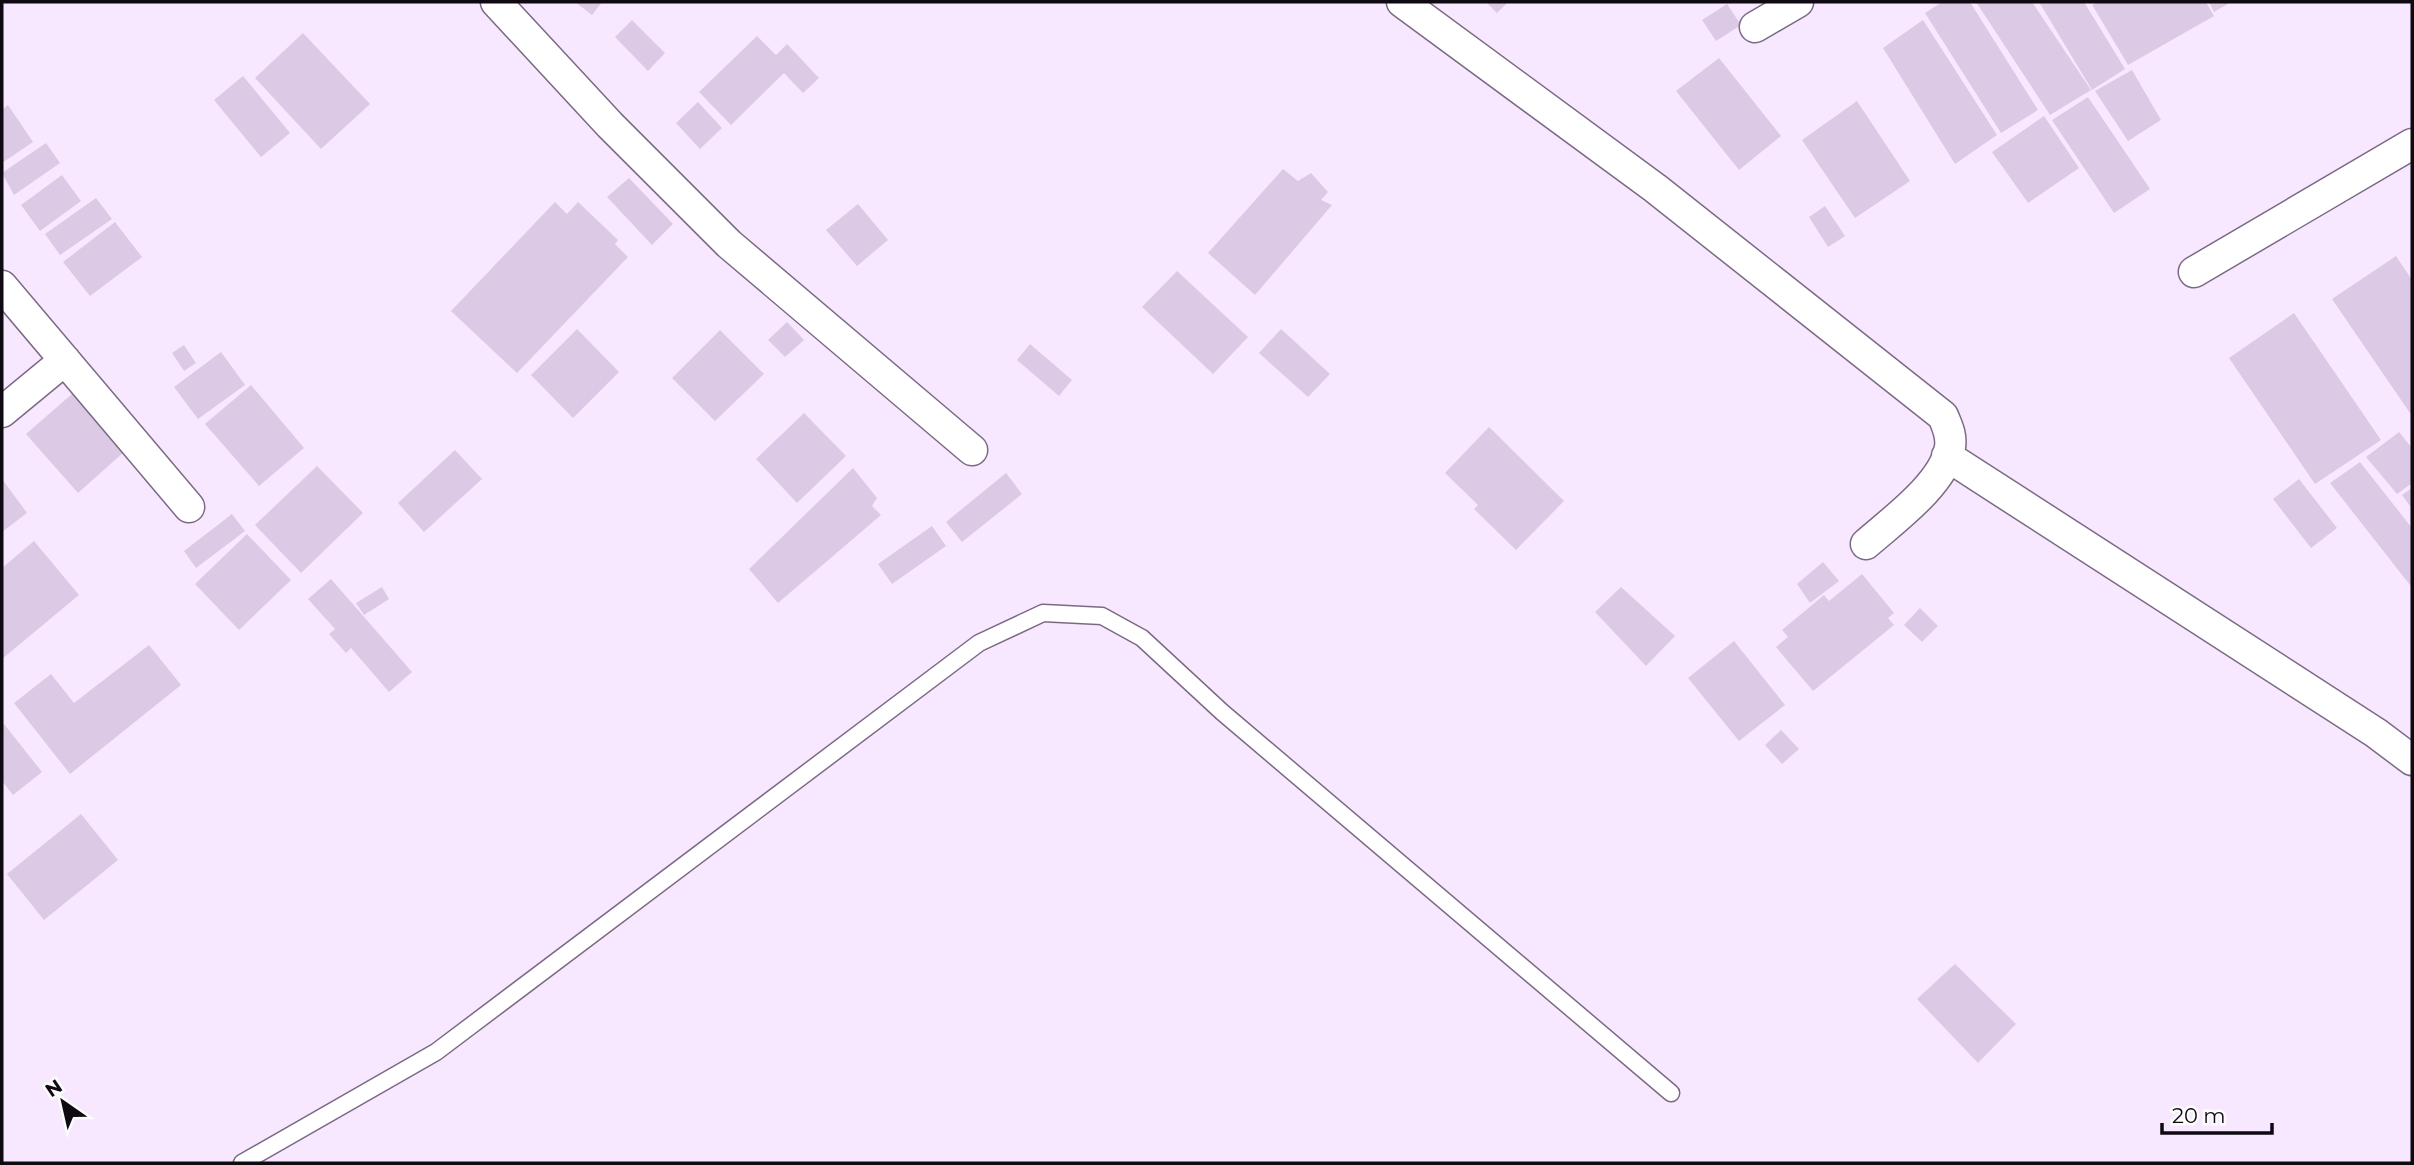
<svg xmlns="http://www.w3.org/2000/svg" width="2414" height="1165" viewBox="0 0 2414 1165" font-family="Montserrat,sans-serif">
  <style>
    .building { fill: #dcc9e5 }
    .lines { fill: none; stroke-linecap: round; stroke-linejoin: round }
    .lane-casing { stroke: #7b6a84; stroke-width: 19 }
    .street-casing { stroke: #7b6a84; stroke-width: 33 }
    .lane { stroke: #fff; stroke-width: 16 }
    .street { stroke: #fff; stroke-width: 30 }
  </style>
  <rect width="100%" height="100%" fill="#f7e8ff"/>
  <path class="building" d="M 575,2 L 602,2 L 592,15 Z
    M 1486,2 L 1508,2 L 1497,13 Z
    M 1942,2 L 1970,2 L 2038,110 L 2001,133 L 1925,13 Z
    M 1976,2 L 2032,2 L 2091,90 L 2050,115 Z
    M 2039,2 L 2084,2 L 2125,69 L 2092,90 Z
    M 2098,2 L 2206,2 L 2214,16 L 2128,65 L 2094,8 L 2092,5 Z
    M 2209,2 L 2231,2 L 2214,12 Z
    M 1727,4 L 1741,25 L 1716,41 L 1702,20 Z
    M 632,20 L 665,53 L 648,71 L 615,37 Z
    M 1923,20 L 1997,135 L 1955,164 L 1883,48 Z
    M 303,33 L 370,104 L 321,149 L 255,78 Z
    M 757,36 L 776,55 L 787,44 L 819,78 L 803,93 L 784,73 L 731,125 L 699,92 Z
    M 1719,58 L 1781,136 L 1739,170 L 1676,91 Z
    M 2132,70 L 2161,120 L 2128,141 L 2095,91 Z
    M 243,76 L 290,133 L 261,157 L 214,100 Z
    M 2088,97 L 2150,189 L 2114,213 L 2052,120 Z
    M 1857,101 L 1910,181 L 1855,218 L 1802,140 Z
    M 698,102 L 722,128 L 700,149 L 676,123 Z
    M 8,105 L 33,142 L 2,163 L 2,110 Z
    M 2044,116 L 2079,168 L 2028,203 L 1992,152 Z
    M 46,143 L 60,163 L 14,195 L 2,173 Z
    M 1283,169 L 1298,181 L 1311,173 L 1328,192 L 1321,200 L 1332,205 L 1255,295 L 1208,253 Z
    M 62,175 L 81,201 L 40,231 L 21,205 Z
    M 629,178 L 673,224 L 652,245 L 607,197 Z
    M 96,198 L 112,219 L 60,255 L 45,234 Z
    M 555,202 L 567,214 L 578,202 L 618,240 L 615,244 L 628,257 L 517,373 L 451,311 Z
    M 858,204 L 888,240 L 857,266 L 826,230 Z
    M 1825,206 L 1845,236 L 1828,247 L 1809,217 Z
    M 115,222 L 142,257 L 90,296 L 63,262 Z
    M 2396,256 L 2412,280 L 2412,416 L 2332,299 Z
    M 1177,271 L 1248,337 L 1213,374 L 1142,307 Z
    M 2294,313 L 2381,440 L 2315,484 L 2229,358 Z
    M 787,322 L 804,340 L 785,357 L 768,340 Z
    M 577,329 L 619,372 L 573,418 L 531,375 Z
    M 1281,329 L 1330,374 L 1308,397 L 1259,353 Z
    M 720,330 L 764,374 L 715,421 L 672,378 Z
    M 1030,344 L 1072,380 L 1059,396 L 1017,360 Z
    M 184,345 L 196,363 L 184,371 L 172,353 Z
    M 221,352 L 245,385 L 198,419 L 174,387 Z
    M 251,385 L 304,448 L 259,486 L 205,424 Z
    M 72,394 L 124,452 L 78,493 L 26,434 Z
    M 804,413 L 846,456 L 797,503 L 756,459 Z
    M 1489,427 L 1564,501 L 1516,550 L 1474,509 L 1478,505 L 1445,473 Z
    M 2399,432 L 2412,448 L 2412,483 L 2397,494 L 2366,457 Z
    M 455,450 L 482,479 L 424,532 L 398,503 Z
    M 2360,462 L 2412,528 L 2412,584 L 2410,585 L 2330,483 Z
    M 317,466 L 363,513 L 301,573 L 255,525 Z
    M 853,468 L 877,498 L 872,506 L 881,515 L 778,603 L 749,569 Z
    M 1006,473 L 1022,494 L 962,542 L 946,522 Z
    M 2,479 L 27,513 L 2,532 Z
    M 2299,479 L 2337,528 L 2311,548 L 2273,499 Z
    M 2412,488 L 2412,509 L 2402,495 Z
    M 232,514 L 245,531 L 196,568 L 184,551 Z
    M 932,526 L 946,546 L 892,584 L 878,564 Z
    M 247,534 L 291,580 L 239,630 L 195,584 Z
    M 34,541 L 79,595 L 2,659 L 2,568 Z
    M 1823,562 L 1839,581 L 1810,603 L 1797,584 Z
    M 1862,574 L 1894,613 L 1888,618 L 1894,625 L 1813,691 L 1776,647 L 1788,637 L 1782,630 L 1824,595 L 1829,601 Z
    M 331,579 L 412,672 L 389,692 L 351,648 L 346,653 L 329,634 L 335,629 L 308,599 Z
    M 382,587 L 389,599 L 364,615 L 356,603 Z
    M 1621,587 L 1675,636 L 1646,666 L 1595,612 Z
    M 1920,608 L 1938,626 L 1922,642 L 1904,625 Z
    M 1734,641 L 1785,705 L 1739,741 L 1688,678 Z
    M 149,645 L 181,685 L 70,774 L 14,703 L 51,674 L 74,703 Z
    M 4,724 L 42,772 L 13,795 L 2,781 L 2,727 Z
    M 1781,730 L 1799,749 L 1782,764 L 1765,745 Z
    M 81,814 L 118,860 L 44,920 L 7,874 Z
    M 1955,964 L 2016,1024 L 1978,1063 L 1917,999 Z"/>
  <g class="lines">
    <g class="lane-casing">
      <path id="lane" d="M 242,1163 L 436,1052 L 979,643 L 1043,613 L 1102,616 L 1142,638 L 1222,712 L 1671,1093"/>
    </g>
    <g class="street-casing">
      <path id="street" d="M 496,2 L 610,125 L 729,244 L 972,450
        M 1402,2 L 1655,188 L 1943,416 C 1947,426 1952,435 1950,447 C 1945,483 1892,521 1866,544
        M 1755,27 L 1798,2
        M 2194,272 L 2412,144
        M 2,286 L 189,507
        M 2,412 L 65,360
        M 1947,456 L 2376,733 L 2412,760"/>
    </g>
    <use href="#lane" class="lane"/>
    <use href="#street" class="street"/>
  </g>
  <rect width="2414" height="1165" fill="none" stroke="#0f0912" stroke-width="7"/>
  <g transform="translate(63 1102) rotate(326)" stroke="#fbfcfb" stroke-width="5" paint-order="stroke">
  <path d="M0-5L12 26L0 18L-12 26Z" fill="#0f0912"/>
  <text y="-10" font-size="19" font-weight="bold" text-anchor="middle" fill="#0f0912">N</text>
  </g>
  <path d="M2162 1123v10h110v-10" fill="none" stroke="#0f0912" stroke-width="3.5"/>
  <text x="2172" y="1123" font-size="21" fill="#0f0912" stroke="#fbfcfb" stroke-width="5" paint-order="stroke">20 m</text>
</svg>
